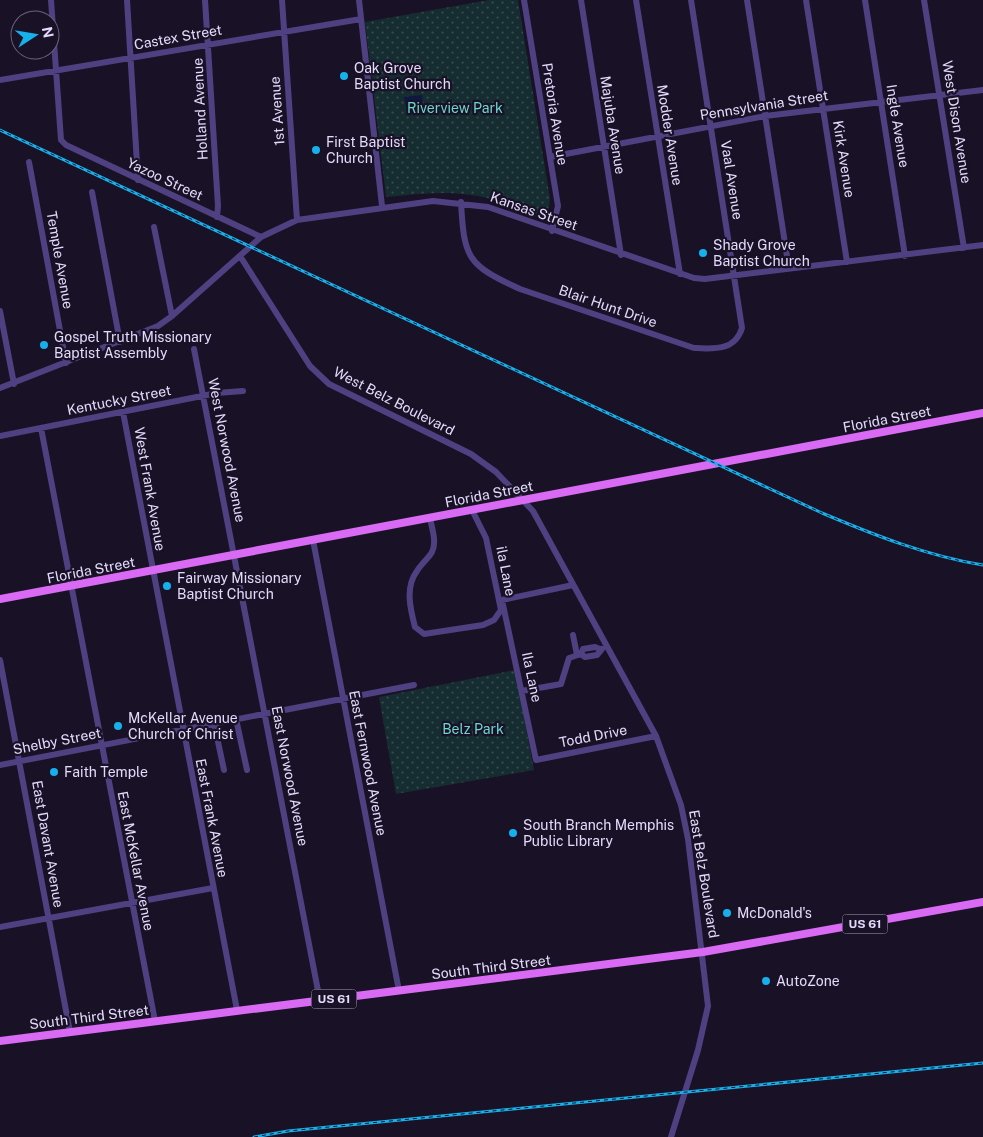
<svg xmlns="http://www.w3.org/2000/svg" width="983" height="1137" viewBox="0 0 983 1137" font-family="'Public Sans',sans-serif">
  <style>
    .park { fill: url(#park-dots) }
    .water { fill: #0f1842 }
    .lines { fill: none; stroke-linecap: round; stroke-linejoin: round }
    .minor { stroke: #4f4181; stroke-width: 6 }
    .major { stroke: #d86af3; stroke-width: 8 }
    .rail-casing { stroke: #16b1ec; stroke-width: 3 }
    .rail { stroke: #191226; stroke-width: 1; stroke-dasharray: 4; stroke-linecap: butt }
    .poi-dot { fill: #16b1ec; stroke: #191226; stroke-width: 2 }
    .labels { text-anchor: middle; stroke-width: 4.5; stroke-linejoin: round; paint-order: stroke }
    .shield { fill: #191226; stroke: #a79ebc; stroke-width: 1 }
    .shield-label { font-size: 12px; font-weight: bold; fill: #e4dafc }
    .street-label { font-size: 14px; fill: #e4dafc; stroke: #191226 }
    .poi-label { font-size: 14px; fill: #e4dafc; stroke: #191226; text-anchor: start }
    .park-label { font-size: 14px; fill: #6bd7cf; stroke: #191226 }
  </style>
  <defs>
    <pattern id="park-dots" width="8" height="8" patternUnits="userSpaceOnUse" patternTransform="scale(1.25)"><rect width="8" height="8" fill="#152c30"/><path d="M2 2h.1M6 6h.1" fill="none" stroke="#374a4f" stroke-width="1.8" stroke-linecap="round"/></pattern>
  </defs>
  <rect width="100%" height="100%" fill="#191226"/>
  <path class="park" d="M 489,0 L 518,0 L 550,199 L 547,219 C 528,218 500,199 478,196 C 447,190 416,194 386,197 L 365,22 Z
    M 515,670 L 534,770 L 396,794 L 379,697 Z"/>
  <path class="water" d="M 422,95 L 424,113 L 417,114 L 416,106 L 406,107 L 404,97 Z"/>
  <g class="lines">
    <path class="minor" d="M 51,0 L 61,140 L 66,145 L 261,237
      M 127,0 L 138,180
      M 205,0 L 218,206 L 217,217
      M 282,0 L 297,220
      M 359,0 L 382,206
      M 524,0 L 558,206 L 552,231
      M 581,0 L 621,255
      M 636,0 L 680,274
      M 747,0 L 789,269
      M 806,0 L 847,262
      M 865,0 L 905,256
      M 924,0 L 964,248
      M 0,80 L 361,19
      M 550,157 L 765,116 L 983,90
      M 29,162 L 66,363
      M 92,192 L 120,342
      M 461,202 C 464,258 467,265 520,289 L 694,348 C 714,349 735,351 742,328 L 691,0
      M 154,227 L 172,316
      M 240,256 L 310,366 L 329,384 L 471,454 L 496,472 L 533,511 L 656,736 L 681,805 L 688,839 L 708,1006 L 698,1050 L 671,1137
      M 0,311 L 14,384
      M 194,349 L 320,1001
      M 0,388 L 158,326 L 172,316 L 261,237 L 297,220 L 433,201 L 488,207 L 694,278 L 705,279 L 983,245
      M 123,412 L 237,1010
      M 41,428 L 155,1021
      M 0,436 L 217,393 L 243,391
      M 430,518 C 432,529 437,542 432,552 C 428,559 421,564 417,571 C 405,587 410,608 415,627 L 424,634 L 483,625 L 494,620 L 501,610 L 486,538 L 472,510
      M 313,540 L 399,991
      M 573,585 L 502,600 L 536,760 L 656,736
      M 573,635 L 577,655
      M 581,654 L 585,657 L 597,655 L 602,649
      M 0,660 L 70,1032
      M 522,691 L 561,684 L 569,658 L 581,654 L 583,649 L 595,647 L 600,649
      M 236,719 L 247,770
      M 214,723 L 224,770
      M 0,765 L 414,685
      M 0,927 L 213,888"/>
    <path class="major" d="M 0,599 L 983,413
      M 0,1041 L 703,952 L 983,902"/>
    <g class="rail-casing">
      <path id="rail" d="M 0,130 L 822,513 C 874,535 927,556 983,565
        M 254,1137 L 288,1131 L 983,1063"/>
    </g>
    <use href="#rail" class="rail"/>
  </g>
  <g class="poi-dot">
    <circle cx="344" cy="76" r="5"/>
    <circle cx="316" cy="150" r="5"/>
    <circle cx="703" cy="253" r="5"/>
    <circle cx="44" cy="345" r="5"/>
    <circle cx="167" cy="586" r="5"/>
    <circle cx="118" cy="726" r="5"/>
    <circle cx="54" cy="772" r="5"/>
    <circle cx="513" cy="833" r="5"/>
    <circle cx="727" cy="913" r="5"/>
    <circle cx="766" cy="981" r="5"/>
  </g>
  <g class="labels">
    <g class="shield">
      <rect x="842.5" y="914.5" width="45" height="19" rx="4"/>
      <rect x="311.5" y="989.5" width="45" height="19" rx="4"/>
    </g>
    <g class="shield-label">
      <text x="865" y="928">US 61</text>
      <text x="334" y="1003">US 61</text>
    </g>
    <g class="street-label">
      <text transform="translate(178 37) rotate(-10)" y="5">Castex Street</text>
      <text transform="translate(764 105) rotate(-9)" y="5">Pennsylvania Street</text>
      <text transform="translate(200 109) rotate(-93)" y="5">Holland Avenue</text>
      <text transform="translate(277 111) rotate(-94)" y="5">1st Avenue</text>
      <text transform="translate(555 114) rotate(81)" y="5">Pretoria Avenue</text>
      <text transform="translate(957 122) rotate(81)" y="5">West Dison Avenue</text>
      <text transform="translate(613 125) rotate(81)" y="5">Majuba Avenue</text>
      <text transform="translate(898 126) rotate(81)" y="5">Ingle Avenue</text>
      <text transform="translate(670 135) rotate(81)" y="5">Modder Avenue</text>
      <text transform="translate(844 159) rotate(81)" y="5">Kirk Avenue</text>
      <text transform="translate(165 179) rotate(25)" y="5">Yazoo Street</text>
      <text transform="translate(732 180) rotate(81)" y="5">Vaal Avenue</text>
      <text transform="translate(534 211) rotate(19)" y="5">Kansas Street</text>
      <text transform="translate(60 260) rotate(80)" y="5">Temple Avenue</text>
      <text transform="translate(608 306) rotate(19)" y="5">Blair Hunt Drive</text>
      <text transform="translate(119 400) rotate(-11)" y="5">Kentucky Street</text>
      <text transform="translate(394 401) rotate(27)" y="5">West Belz Boulevard</text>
      <text transform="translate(887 419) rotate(-11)" y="5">Florida Street</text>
      <text transform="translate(227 450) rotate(79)" y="5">West Norwood Avenue</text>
      <text transform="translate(150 489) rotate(80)" y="5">West Frank Avenue</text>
      <text transform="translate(489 494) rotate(-11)" y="5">Florida Street</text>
      <text transform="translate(91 570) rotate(-11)" y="5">Florida Street</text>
      <text transform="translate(506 571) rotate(79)" y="5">ila Lane</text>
      <text transform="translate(532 677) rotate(78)" y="5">Ila Lane</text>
      <text transform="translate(593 736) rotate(-11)" y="5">Todd Drive</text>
      <text transform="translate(57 741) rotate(-11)" y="5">Shelby Street</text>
      <text transform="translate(368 763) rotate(79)" y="5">East Fernwood Avenue</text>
      <text transform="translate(290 776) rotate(79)" y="5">East Norwood Avenue</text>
      <text transform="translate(212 818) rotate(79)" y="5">East Frank Avenue</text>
      <text transform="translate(48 844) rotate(80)" y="5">East Davant Avenue</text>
      <text transform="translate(136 861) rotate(79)" y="5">East McKellar Avenue</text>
      <text transform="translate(704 874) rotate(81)" y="5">East Belz Boulevard</text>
      <text transform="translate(491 967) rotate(-7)" y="5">South Third Street</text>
      <text transform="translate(89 1017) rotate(-7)" y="5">South Third Street</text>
    </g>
    <g class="poi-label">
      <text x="354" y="73">Oak Grove<tspan x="354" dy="16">Baptist Church</tspan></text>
      <text x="326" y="147">First Baptist<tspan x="326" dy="16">Church</tspan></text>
      <text x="713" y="250">Shady Grove<tspan x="713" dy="16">Baptist Church</tspan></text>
      <text x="54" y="342">Gospel Truth Missionary<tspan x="54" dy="16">Baptist Assembly</tspan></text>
      <text x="177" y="583">Fairway Missionary<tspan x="177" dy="16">Baptist Church</tspan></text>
      <text x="128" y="723">McKellar Avenue<tspan x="128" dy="16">Church of Christ</tspan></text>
      <text x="64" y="777">Faith Temple</text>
      <text x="523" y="830">South Branch Memphis<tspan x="523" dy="16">Public Library</tspan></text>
      <text x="737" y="918">McDonald's</text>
      <text x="776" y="986">AutoZone</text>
    </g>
    <g class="park-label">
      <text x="455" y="113">Riverview Park</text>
      <text x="473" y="734">Belz Park</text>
    </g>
  </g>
  <g transform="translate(35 35) rotate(78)"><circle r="24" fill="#191226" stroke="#6a627c"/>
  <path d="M0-4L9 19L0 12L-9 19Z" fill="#16b1ec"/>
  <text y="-8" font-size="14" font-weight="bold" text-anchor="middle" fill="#e4dafc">N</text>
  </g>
</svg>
